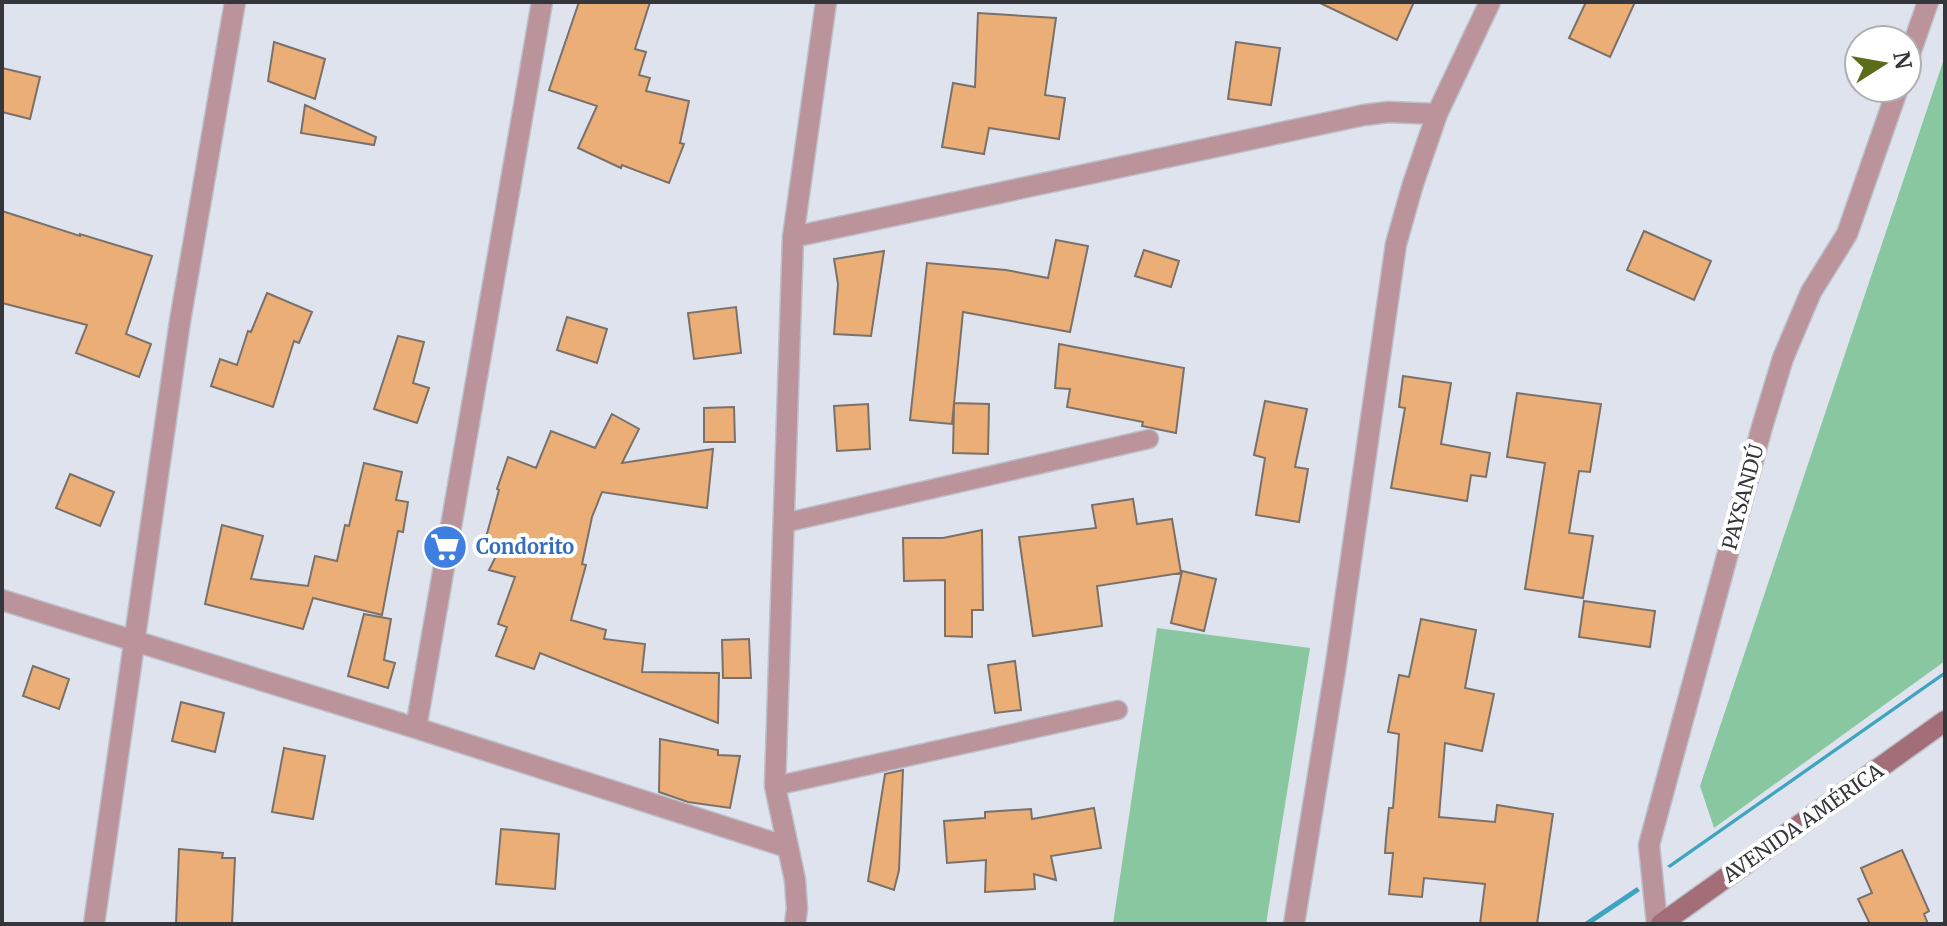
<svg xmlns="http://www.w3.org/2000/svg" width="1947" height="926" viewBox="0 0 1947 926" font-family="Merriweather,serif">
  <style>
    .green { fill: #88c7a0 }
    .water { fill: #3ea4c0 }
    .building { fill: #ebae77; stroke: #7a716a; stroke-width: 2 }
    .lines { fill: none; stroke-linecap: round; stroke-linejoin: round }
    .lane-casing { stroke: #bdc0ca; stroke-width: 21 }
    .street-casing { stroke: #bdc0ca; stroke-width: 23 }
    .secondary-casing { stroke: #bdc0ca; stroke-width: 23 }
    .lane { stroke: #ba949a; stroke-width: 18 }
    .street { stroke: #ba949a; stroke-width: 20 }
    .secondary { stroke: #a36e77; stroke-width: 20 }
    .labels { text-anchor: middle; stroke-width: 8; stroke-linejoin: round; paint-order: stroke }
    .street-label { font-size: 20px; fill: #35363b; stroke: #fff }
    .shop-label { font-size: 20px; font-weight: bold; fill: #366cbe; stroke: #fff; text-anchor: start }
  </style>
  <rect width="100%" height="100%" fill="#dfe3ee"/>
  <path class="green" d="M 1945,56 L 1945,661 L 1714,828 L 1700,786 Z
    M 1157,628 L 1310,648 L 1266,924 L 1113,924 Z"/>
  <path class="water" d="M 1945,671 L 1945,675 L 1670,868 L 1667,866 Z
    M 1637,887 L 1640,891 L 1591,924 L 1582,924 Z"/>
  <path class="building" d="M 579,2 L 650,2 L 635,49 L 646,52 L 639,75 L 650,78 L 646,91 L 689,101 L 680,143 L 684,144 L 669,183 L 622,165 L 621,168 L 578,148 L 597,106 L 549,90 Z
    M 1318,2 L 1414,2 L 1397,40 Z
    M 1586,2 L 1635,2 L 1610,57 L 1569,38 Z
    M 978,13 L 1056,18 L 1045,95 L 1065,98 L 1059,139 L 989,128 L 984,154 L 942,147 L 953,83 L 975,87 Z
    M 274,42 L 325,59 L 315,99 L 268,81 Z
    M 1236,42 L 1280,48 L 1271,105 L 1228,99 Z
    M 2,68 L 40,77 L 30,119 L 2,112 Z
    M 305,105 L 376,137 L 374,145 L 301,133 Z
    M 2,211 L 80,236 L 80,234 L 152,256 L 126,334 L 151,344 L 139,377 L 76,353 L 87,325 L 2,303 Z
    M 1644,231 L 1711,261 L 1694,300 L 1627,270 Z
    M 1056,240 L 1088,246 L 1070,332 L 963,312 L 952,424 L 910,420 L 927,263 L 1006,270 L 1048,278 Z
    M 1144,250 L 1179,261 L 1171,287 L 1135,276 Z
    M 884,251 L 871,336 L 834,334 L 838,284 L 834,259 Z
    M 267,293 L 312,312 L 299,343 L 294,341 L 273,407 L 211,386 L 220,359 L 237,365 L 248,331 L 251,332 Z
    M 736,307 L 741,353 L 694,359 L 688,313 Z
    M 567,317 L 607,329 L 597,363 L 557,350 Z
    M 398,336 L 424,342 L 413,383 L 429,388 L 417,423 L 374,409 Z
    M 1059,344 L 1184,368 L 1176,433 L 1142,426 L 1143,422 L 1067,407 L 1070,389 L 1055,388 Z
    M 1403,376 L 1451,383 L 1441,444 L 1490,453 L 1486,477 L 1471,475 L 1467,501 L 1391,488 L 1405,408 L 1399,407 Z
    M 1517,393 L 1601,404 L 1590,472 L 1579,471 L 1569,533 L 1593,536 L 1583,598 L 1525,589 L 1545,463 L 1507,457 Z
    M 1265,401 L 1307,409 L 1295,467 L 1308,469 L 1299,522 L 1256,515 L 1265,458 L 1254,455 Z
    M 954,403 L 989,404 L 988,454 L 953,453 Z
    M 868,404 L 870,449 L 837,451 L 834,406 Z
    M 734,407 L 735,442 L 704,442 L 704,408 Z
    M 612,414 L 639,429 L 622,463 L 713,449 L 707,508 L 602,492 L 592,517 L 582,564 L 586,565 L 571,620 L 606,630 L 604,639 L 645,644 L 642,672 L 719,673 L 718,723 L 540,653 L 534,669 L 496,656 L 507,627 L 498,624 L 515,577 L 489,570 L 498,552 L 485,541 L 499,490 L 497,489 L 508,457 L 536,468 L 551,431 L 595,448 Z
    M 364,463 L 402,472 L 396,500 L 408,502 L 403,532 L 398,531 L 382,615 L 313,598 L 303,629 L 205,604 L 222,525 L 263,536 L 251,579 L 308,586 L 315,556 L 337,561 L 345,525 L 349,526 Z
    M 70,474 L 114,492 L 100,526 L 56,508 Z
    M 1133,499 L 1137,524 L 1172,519 L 1181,573 L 1097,586 L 1102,626 L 1033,636 L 1019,537 L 1096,528 L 1092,505 Z
    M 982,530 L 983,610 L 972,610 L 972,637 L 945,636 L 945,580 L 904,581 L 903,538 L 943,538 Z
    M 1182,571 L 1216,579 L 1204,631 L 1171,623 Z
    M 1584,601 L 1655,611 L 1650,647 L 1579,637 Z
    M 364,614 L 391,619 L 384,660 L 395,663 L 388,688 L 348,676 Z
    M 1421,619 L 1476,630 L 1465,688 L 1494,694 L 1482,751 L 1445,743 L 1439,817 L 1495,822 L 1497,805 L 1553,814 L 1537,924 L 1480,924 L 1485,884 L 1424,878 L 1422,897 L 1389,894 L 1393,853 L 1385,853 L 1386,839 L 1389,808 L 1393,808 L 1399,734 L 1388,732 L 1399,675 L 1409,677 Z
    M 749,639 L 751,678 L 723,678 L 722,640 Z
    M 1015,661 L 1021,710 L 995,713 L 988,665 Z
    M 33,666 L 69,679 L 59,709 L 23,696 Z
    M 181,702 L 224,713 L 215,752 L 172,741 Z
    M 660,739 L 718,750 L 718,755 L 740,756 L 730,808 L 688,802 L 659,792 Z
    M 284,748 L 325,756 L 313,819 L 272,812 Z
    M 903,770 L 899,870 L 894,890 L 868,881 L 885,774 Z
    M 1094,808 L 1101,848 L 1051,856 L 1056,880 L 1034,874 L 1035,889 L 985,892 L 986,860 L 947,863 L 944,821 L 985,818 L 985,812 L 1031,809 L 1032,819 Z
    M 501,829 L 559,834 L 555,889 L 496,884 Z
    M 179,849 L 223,853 L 222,858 L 235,858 L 232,924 L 176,924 Z
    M 1902,850 L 1929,911 L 1924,914 L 1928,924 L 1870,924 L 1858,899 L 1872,893 L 1861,868 Z"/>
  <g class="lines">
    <g class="lane-casing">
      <path id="lane" d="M 784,523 L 1149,439
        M 775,786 L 1118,710"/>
    </g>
    <g class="street-casing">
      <path id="street" d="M 1907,62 L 1928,2
        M 793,237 L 1364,115 L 1389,112 L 1437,114
        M 2,600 L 416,728 L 787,847
        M 416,728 L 542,2
        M 94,924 L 180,321 L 235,2
        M 795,924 L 797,909 L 795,880 L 775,786 L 793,237 L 826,2
        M 1294,924 L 1336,664 L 1396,244 L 1413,184 L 1437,114 L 1490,2
        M 1657,924 L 1649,845 L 1762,427 L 1783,358 L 1811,292 L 1847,234 L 1898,88"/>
    </g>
    <g class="secondary-casing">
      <path id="secondary" d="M 1661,924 L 1945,721"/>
    </g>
    <use href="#lane" class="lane"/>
    <use href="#street" class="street"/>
    <use href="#secondary" class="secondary"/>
  </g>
  <defs>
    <g id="supermarket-disc" transform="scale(2.3)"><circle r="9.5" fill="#3f7fe0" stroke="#fff"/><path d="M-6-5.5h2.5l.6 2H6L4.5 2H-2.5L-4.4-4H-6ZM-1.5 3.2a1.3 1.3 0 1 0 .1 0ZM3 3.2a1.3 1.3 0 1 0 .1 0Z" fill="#fff"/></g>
  </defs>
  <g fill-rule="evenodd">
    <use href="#supermarket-disc" x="445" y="547"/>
  </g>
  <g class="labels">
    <g class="street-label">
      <text transform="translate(1743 497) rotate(-75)" y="7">PAYSANDÚ</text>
      <text transform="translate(1803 823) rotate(-35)" y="7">AVENIDA AMÉRICA</text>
    </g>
    <g class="shop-label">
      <text x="476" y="554">Condorito</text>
    </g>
  </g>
  <rect width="1947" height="926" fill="none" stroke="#35363b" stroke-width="8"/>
  <g transform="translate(1883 64) rotate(79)"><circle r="38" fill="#ffffff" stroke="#aeafb1" stroke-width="2"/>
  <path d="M0-6L14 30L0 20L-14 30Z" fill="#5b6d1a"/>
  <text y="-12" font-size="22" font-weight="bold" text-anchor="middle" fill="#35363b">N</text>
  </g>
</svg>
